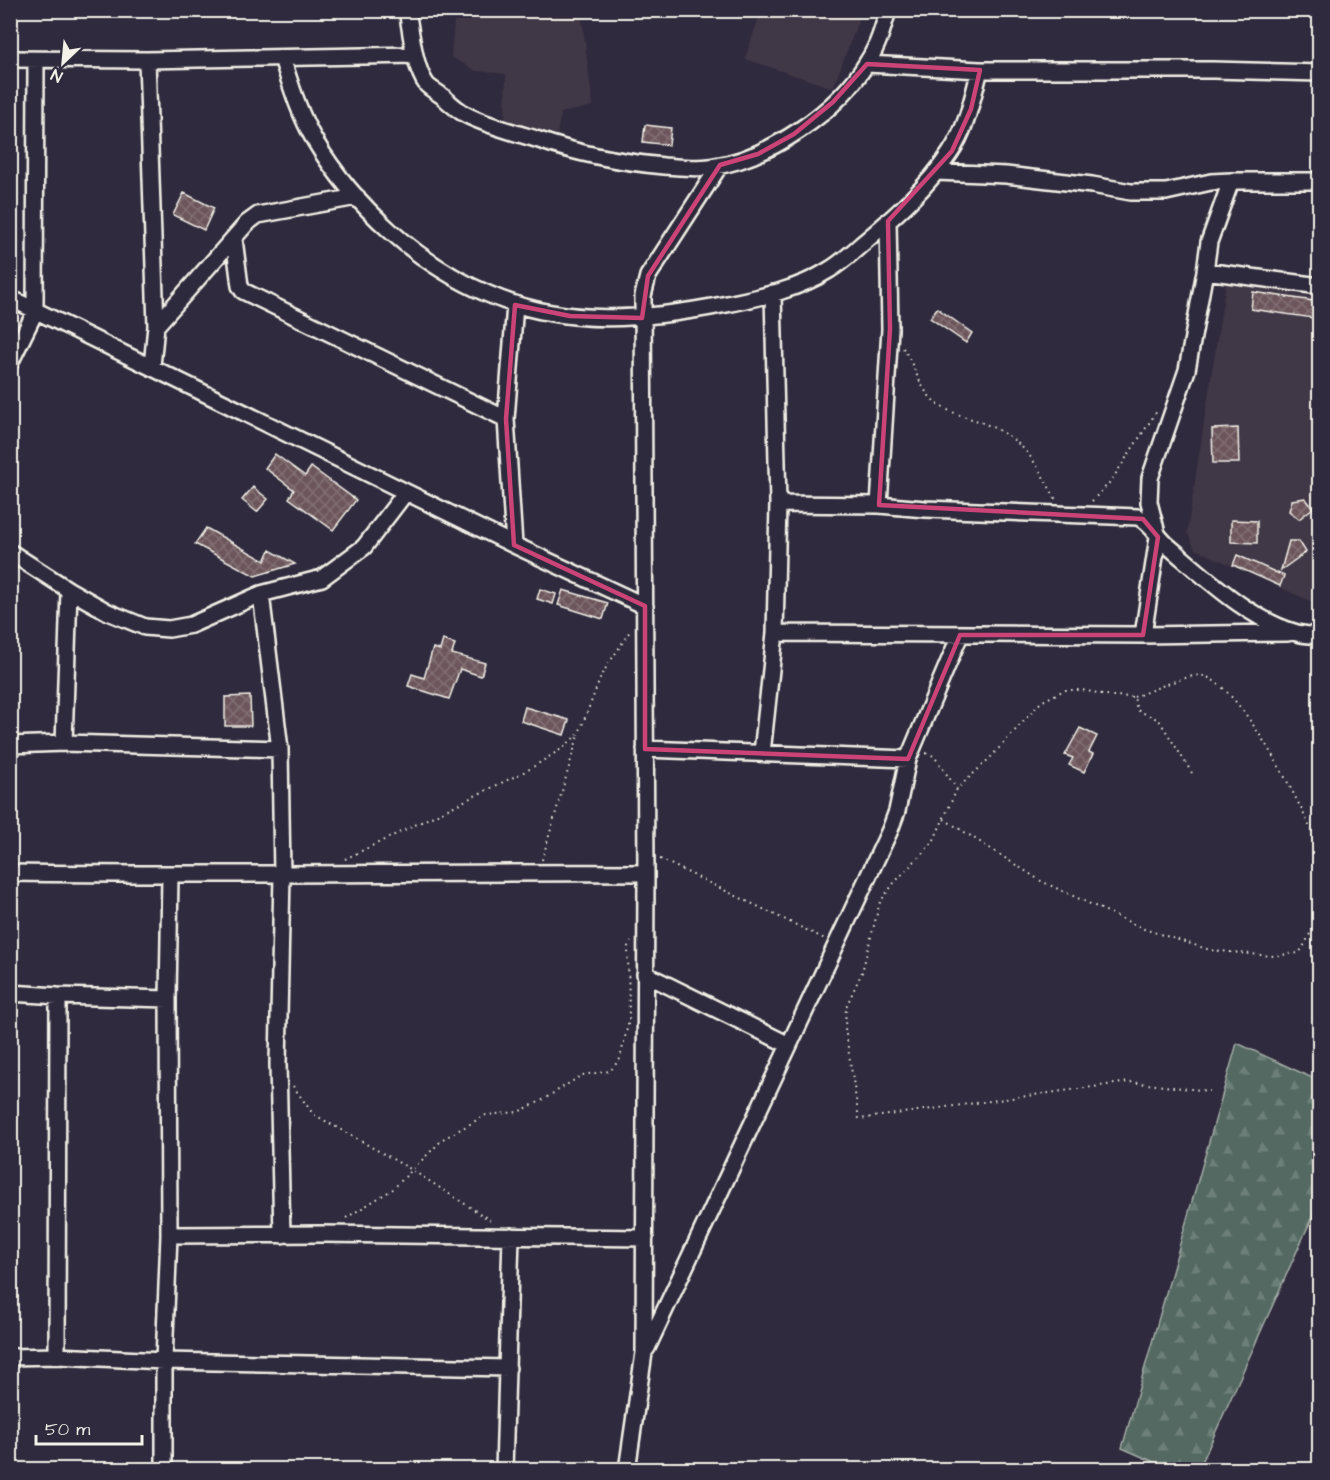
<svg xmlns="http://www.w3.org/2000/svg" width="1330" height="1480" viewBox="0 0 1330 1480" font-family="'Architects Daughter',sans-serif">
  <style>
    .built { fill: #413746 }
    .forest { fill: url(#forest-firs); stroke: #a4ada6; stroke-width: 1.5 }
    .building { fill: url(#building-cross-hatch); stroke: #f4f1e8; stroke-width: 1.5 }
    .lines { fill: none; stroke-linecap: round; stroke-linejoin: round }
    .street-casing { stroke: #f4f1e8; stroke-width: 20 }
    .path { stroke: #f4f1e8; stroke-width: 2; stroke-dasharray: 1.5 4.5; stroke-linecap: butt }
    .street { stroke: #2f2a3d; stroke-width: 15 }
    .marked { fill: none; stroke: #cc4377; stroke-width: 4.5; stroke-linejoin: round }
  </style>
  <defs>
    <pattern id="forest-firs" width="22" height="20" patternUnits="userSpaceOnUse" patternTransform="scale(1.5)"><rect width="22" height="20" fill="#546963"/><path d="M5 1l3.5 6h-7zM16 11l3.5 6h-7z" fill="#6d7f79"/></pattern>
    <pattern id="building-cross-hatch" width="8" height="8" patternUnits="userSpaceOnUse" patternTransform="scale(1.5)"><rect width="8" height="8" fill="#6c565c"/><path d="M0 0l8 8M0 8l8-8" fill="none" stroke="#826f73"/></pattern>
  </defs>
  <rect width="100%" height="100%" fill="#2f2a3d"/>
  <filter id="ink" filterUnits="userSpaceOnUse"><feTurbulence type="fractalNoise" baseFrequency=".0167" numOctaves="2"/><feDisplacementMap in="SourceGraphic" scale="12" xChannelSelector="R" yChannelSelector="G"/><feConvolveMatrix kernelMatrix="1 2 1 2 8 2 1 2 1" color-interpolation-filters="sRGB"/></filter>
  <g filter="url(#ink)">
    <path class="built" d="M 455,11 L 581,11 L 593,106 L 561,113 L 557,134 L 505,120 L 506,74 L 476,71 L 451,57 Z
      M 761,11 L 862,11 L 833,88 L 745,59 Z
      M 1226,282 L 1319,298 L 1319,605 L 1195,549 L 1187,532 Z"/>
    <path class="forest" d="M 1237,1043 L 1319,1081 L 1319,1202 L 1199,1469 L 1170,1469 L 1122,1448 Z"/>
    <path class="building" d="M 645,125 L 671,128 L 669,145 L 643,142 Z
      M 184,193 L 214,208 L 204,230 L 173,215 Z
      M 1253,292 L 1320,302 L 1320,319 L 1251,309 Z
      M 937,308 L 972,333 L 966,343 L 930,318 Z
      M 1238,428 L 1239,463 L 1213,463 L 1212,429 Z
      M 275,454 L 305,476 L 311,467 L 356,500 L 333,530 L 289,498 L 294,490 L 265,468 Z
      M 253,487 L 268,499 L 257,512 L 242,500 Z
      M 1305,498 L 1313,508 L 1299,519 L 1289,511 L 1292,500 Z
      M 1231,520 L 1257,521 L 1257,543 L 1231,542 Z
      M 206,528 L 265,561 L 270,550 L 295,564 L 255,576 L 195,544 Z
      M 1289,541 L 1299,541 L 1306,552 L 1281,570 Z
      M 1237,555 L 1284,576 L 1280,586 L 1233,565 Z
      M 540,589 L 556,594 L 553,604 L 537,599 Z
      M 563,590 L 608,603 L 603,619 L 558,605 Z
      M 443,640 L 455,644 L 452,654 L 485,663 L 481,676 L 460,669 L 449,699 L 408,686 L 412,674 L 424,678 L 433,648 L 440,650 Z
      M 250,696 L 251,726 L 225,726 L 225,697 Z
      M 525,707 L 569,720 L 564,735 L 521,721 Z
      M 1080,728 L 1097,736 L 1089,752 L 1093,754 L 1084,772 L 1069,765 L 1073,758 L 1065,755 Z"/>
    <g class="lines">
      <g class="street-casing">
        <path id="street" d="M 407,10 C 411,31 414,68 427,85 C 431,89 437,92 442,96 C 449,102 455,108 463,113 C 479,123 516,133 536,139 C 578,154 620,162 664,166 C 679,167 695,169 710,167 C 767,160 839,111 868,61 C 878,46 883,28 888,10
          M 282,58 C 291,86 300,116 315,141 C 354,206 418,264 488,294 C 565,328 647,320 727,304 C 762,297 799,289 829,270 C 841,263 852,253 862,244 C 894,217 927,188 950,153 C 967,128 972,99 980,70
          M 10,59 L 147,60 L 415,55
          M 147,60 L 156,326 L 152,366
          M 867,64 L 980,70 L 1213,70 L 1320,73
          M 936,172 L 1006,175 L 1092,185 L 1131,192 L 1166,192 L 1211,182 L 1231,181 L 1320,181
          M 234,239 L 240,286 L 243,291 L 506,419
          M 1205,271 L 1320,286
          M 10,298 L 514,545 L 645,606
          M 156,326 L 247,223 L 258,215 L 357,197
          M 10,363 L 35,312 L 36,60
          M 778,504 L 879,505 L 925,509 L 1138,517 C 1151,523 1157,536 1167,545 C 1204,576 1249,620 1297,633 C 1304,635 1312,635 1320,636
          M 879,505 L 890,329 L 888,221
          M 514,545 L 506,419 L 515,305
          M 10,552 L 69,590 L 108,612 L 145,627 L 169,629 L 191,625 L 261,594 L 322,578 L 364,547 L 406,492
          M 261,594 L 280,749 L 282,875 L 278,1064 L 282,1235
          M 775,633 L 1143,635 L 1288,633
          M 1143,635 L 1158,537 L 1149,502 L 1150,478 L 1187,370 L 1205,271 L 1209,242 L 1231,181
          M 64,743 L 69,590
          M 10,745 L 64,743 L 280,749
          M 645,749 L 908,759
          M 762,753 L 775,633 L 778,504 L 773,293
          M 10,873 C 222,876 434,872 646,873
          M 645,974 L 789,1045
          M 10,993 L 58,996 L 168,999
          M 169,1235 L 322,1234 L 645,1238
          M 647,1348 L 890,830 L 897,811 L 908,759 L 960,635
          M 57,1356 L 58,996
          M 10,1357 L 57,1356 L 164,1361 L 508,1368
          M 164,1470 L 164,1361 L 169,1235 L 168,999 L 170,875
          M 504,1470 L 511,1236
          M 627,1470 L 644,1353 L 646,873 L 643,296 L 648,276 L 720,165"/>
      </g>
      <path class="path" d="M 903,348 C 914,364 919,387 933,400 C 944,411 963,416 978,421 C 1025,439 1033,458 1056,500
        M 1092,501 L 1111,481 L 1157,411
        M 1134,697 C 1148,692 1191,672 1204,676 C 1241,687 1299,800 1314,837 C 1317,845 1318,855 1320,864
        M 926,753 L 934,756 L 957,789
        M 1192,773 L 1159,720 L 1137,710 L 1134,697 L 1112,696 L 1082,690 L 1064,690 L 1041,702 L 990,758 L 957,789 L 933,842 L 894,883 L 880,902 L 862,972 L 846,1007 L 845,1028 L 859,1119 L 1129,1082 L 1209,1091
        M 944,819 L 1041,881 L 1144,929 L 1210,950 L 1271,956 L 1299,953 C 1310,938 1317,918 1320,899
        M 345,859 L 528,770 L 563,748 L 579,733 L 602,674 L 630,631
        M 660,859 L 825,939
        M 542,860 L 578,736
        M 293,1086 L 313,1114 L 412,1170 L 490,1220
        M 346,1218 L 393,1189 L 443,1139 L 486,1115 L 518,1112 L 541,1101 L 582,1075 L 610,1071 L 620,1059 L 629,1020 L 628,945 L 631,942"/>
      <use href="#street" class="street"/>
    </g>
  </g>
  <path class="marked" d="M 867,64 L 980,70 L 971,109 L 952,151 L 888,221 L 890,329 L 879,505 L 1143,519 L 1158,537 L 1143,635 L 960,635 L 908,759 L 645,749 L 645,606 L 514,545 L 506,419 L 515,305 L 570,316 L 642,318 L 648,276 L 720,165 L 758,154 L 794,134 L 833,102 Z"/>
  <rect width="1330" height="1480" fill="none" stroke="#2f2a3d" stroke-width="36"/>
  <rect x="18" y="18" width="1294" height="1444" fill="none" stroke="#f4f1e8" stroke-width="2" filter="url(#ink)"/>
  <g transform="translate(63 63) rotate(206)" stroke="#2f2a3d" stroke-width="4.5" paint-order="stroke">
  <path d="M0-4.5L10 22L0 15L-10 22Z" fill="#f4f1e8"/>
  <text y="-9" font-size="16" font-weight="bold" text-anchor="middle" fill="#f4f1e8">N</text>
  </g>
  <path d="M36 1435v9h106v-9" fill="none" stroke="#f4f1e8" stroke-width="3"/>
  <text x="45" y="1435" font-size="18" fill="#f4f1e8" stroke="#2f2a3d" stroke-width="4.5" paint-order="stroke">50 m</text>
</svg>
